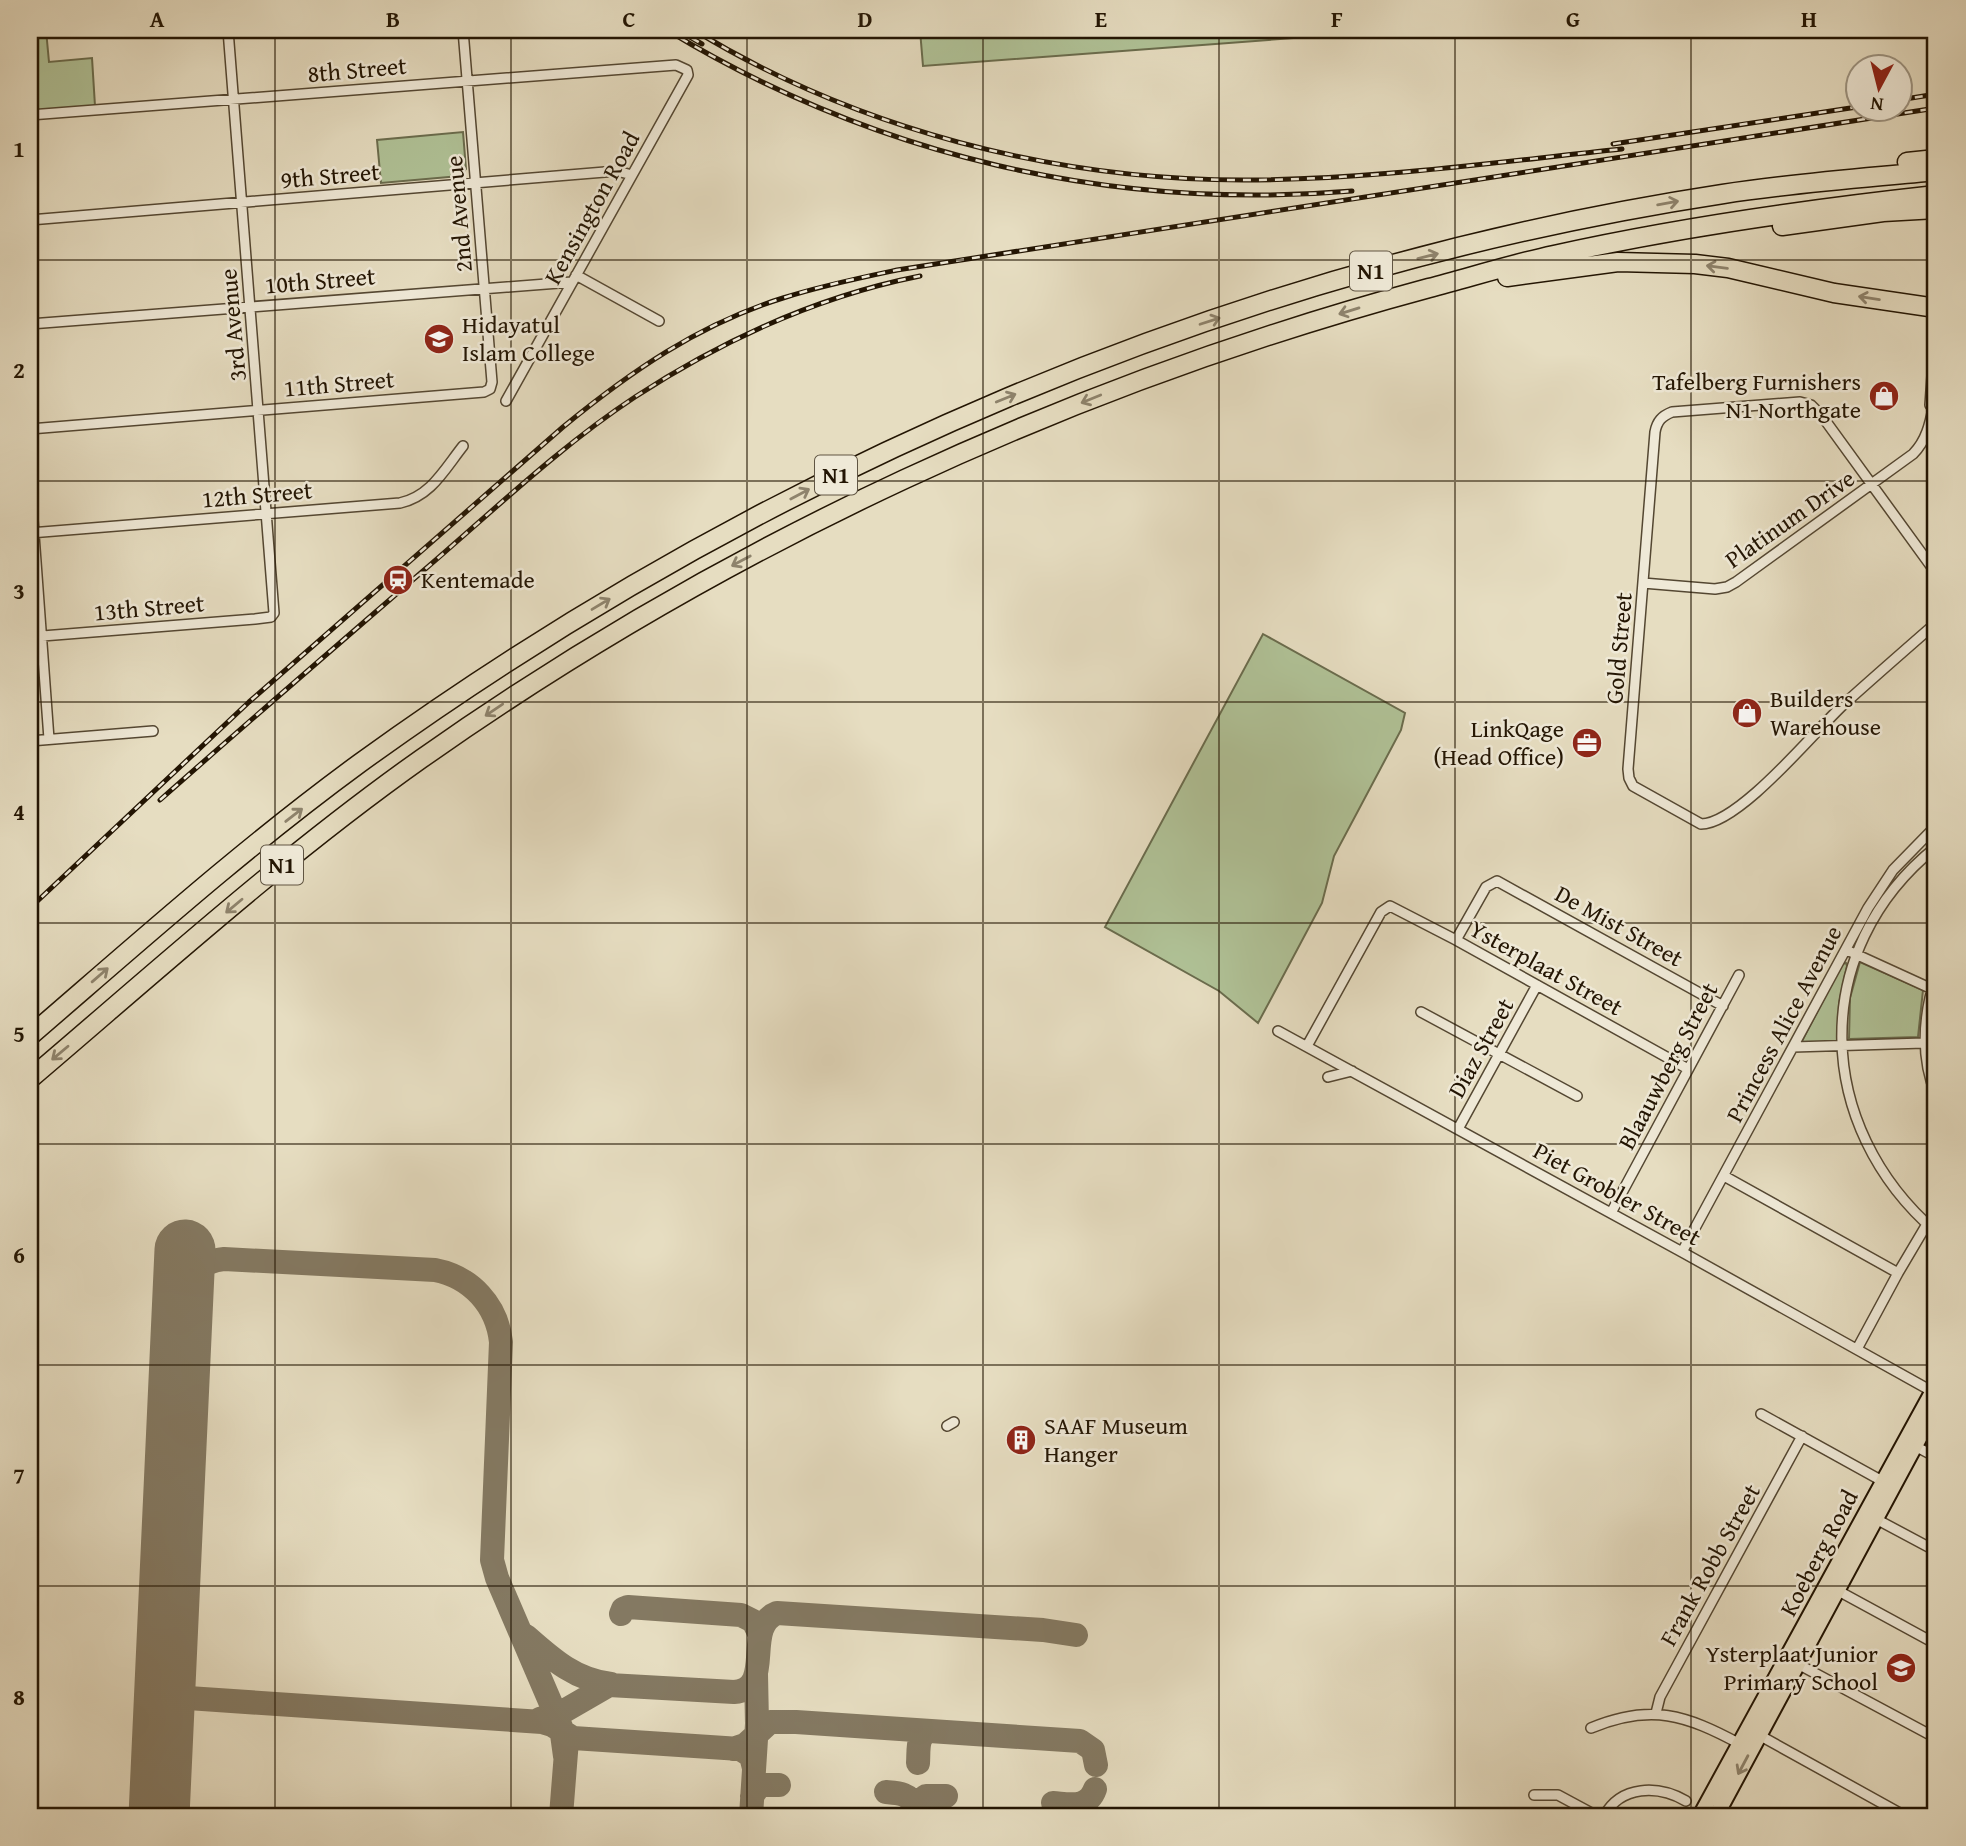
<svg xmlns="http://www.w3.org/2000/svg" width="1966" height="1846" viewBox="0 0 1966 1846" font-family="'Gentium Book Plus',serif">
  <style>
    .green { fill: #b0c297; stroke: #6a6c4d; stroke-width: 2 }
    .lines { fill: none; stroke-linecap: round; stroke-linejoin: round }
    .taxiway { stroke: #847962; stroke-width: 24 }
    .runway { stroke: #847962; stroke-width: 61 }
    .minor-casing { stroke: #544732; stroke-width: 12 }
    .primary-casing { stroke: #231503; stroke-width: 18 }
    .motorway-casing { stroke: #231503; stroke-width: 21 }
    .minor { stroke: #efe9d7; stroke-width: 9 }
    .primary { stroke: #e6ddc1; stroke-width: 14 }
    .motorway { stroke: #e6ddc1; stroke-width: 18 }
    .rail-casing { stroke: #231503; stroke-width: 5 }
    .rail { stroke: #efe9d7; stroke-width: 2.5; stroke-dasharray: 8; stroke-linecap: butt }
    .oneway { stroke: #8e836c }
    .grid { fill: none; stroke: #231503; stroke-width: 2; stroke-opacity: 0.55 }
    .labels { text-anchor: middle; stroke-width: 5; stroke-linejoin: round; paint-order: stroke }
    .shield { fill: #efe9d7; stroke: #605543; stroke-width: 2 }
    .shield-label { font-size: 23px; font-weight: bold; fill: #231503 }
    .street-label { font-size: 24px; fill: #231503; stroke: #efe9d7 }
    .poi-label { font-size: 24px; fill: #231503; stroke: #efe9d7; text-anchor: start }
    .neatline { fill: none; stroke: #231503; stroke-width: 2.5 }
    .grid-label { font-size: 23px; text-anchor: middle; font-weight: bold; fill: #231503 }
  </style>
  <rect width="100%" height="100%" fill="#e6ddc1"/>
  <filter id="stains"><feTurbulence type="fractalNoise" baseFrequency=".00286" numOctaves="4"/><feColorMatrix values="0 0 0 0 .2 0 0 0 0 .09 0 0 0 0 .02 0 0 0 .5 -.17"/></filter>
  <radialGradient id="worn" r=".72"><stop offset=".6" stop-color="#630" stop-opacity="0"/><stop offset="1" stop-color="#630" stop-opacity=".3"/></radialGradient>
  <path class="green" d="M 30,30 L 46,30 L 49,62 L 92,58 L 95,106 L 30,111 Z
    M 920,30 L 1401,30 L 923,66 Z
    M 463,132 L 466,169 L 460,176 L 381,183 L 377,140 Z
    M 1263,634 L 1405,713 L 1401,730 L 1334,856 L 1322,903 L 1258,1023 L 1219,991 L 1105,927 Z
    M 1860,962 L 1923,990 L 1918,1037 L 1849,1039 L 1850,998 Z
    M 1846,963 L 1847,966 L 1839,1003 L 1838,1042 L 1801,1043 L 1842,964 Z"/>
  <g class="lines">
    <path class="taxiway" d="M 183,1299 C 187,1277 200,1261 224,1259 L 435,1270 C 471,1277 497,1305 501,1342 L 492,1560 L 497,1578 L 561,1727 L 565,1756
      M 621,1614 L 623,1609 L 628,1607 L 741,1615 L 753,1621 L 760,1635
      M 526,1636 C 552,1659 575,1680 611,1684
      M 167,1658 C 167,1677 168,1691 188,1698 L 542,1722 L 552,1725 L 573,1738 L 740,1749 L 751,1756 L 754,1768
      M 540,1719 L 564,1711 L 609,1685 L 734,1692 C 776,1689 742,1627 777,1613 L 1043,1630 L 1076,1635
      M 163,1728 C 167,1710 174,1700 193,1698
      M 733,1749 L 745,1745 L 770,1722 L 796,1722 L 1080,1741 L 1093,1750 L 1096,1765
      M 918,1763 C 919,1750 916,1735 930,1731
      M 886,1792 C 898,1793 909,1793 915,1806 L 926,1796 L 946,1796
      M 752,1796 L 760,1785 L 779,1785
      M 1053,1803 C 1070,1804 1088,1809 1095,1789
      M 561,1816 L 567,1740
      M 751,1816 L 757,1724 L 756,1674"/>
    <path class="runway" d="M 159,1816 L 185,1250"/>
    <g class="minor-casing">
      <path id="minor" d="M 30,115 L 676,65 L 687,70 L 688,75 L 506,401
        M 30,220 L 617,171 L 632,175
        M 576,275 L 659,321
        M 30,324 L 572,282
        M 1930,405 L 1936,319
        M 30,429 L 484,392 L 490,389 L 492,382 L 463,30
        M 30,480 L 49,739
        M 30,533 L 400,503 C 431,496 444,470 463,446
        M 1936,573 L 1822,416 L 1811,405 L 1800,402 L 1672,412 C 1662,416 1657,421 1655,432 L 1628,769 L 1629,778 L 1633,786 L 1701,824 C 1739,824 1814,732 1843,705 C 1874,677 1905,650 1936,623
        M 1643,583 L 1715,589 L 1727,587 L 1736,582 L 1913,454 C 1929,438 1931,417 1936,395
        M 30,637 L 255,619 L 271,617 L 274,613 L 228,30
        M 30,741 L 153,731
        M 1936,847 C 1807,950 1814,1127 1936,1232
        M 1456,940 L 1486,887 L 1497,881 L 1723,1006
        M 1851,952 L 1932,989
        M 1936,976 C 1923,1016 1920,1056 1936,1095
        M 1421,1012 L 1577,1096
        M 1278,1031 L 1682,1252 L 1935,1393
        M 1307,1046 L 1381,912 L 1390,906 L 1456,940 L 1688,1069
        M 1793,1047 L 1924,1043
        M 1328,1077 L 1352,1071
        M 1458,1129 L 1537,985
        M 1724,1176 L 1898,1273
        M 1611,1213 L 1739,975
        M 1682,1252 L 1868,908 L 1893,870 L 1936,826
        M 1857,1349 L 1898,1273 L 1927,1224
        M 1761,1414 L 1884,1482
        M 947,1426 L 954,1422
        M 1913,1445 L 1936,1457
        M 1876,1519 L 1936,1551
        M 1833,1588 L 1936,1644
        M 1796,1663 L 1936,1738
        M 1656,1713 L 1660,1697 L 1802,1436
        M 1591,1728 C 1651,1703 1686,1715 1740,1744
        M 1759,1735 L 1905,1816
        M 1534,1795 L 1558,1795 L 1597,1816
        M 1604,1816 C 1621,1785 1658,1785 1686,1801"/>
    </g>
    <g class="primary-casing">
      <path id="primary" d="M 1700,1816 L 1936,1385
        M 1716,1816 L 1936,1407"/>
    </g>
    <g class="motorway-casing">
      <path id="motorway" d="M 1907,162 L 1936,159
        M 1782,226 L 1883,212 L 1936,209
        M 1507,277 L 1618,262 L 1695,264 L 1728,268 L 1834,293 L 1936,308
        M 30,1036 C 138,943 245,847 360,763 C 762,472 1231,269 1723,194 C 1793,183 1865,178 1936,171
        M 30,1079 C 158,970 284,856 421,759 C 726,544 1069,385 1429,288 C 1471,277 1512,264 1554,255 C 1680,227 1808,209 1936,195"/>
    </g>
    <use href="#minor" class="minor"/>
    <use href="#primary" class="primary"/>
    <use href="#motorway" class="motorway"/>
    <g class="rail-casing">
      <path id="rail" d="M 667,30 C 874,156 1111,211 1352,191
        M 678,30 L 702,44
        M 694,30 C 856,129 1054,180 1243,180 C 1370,180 1496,162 1622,149
        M 1899,100 L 1936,94
        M 1613,144 L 1857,107
        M 160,800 C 247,723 335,647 423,571 C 492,512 559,447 635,397 C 721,341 819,296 920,276
        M 30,908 L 249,702 L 563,427 C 630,372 699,324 783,298 C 820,286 859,278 897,270 L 1936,108"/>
    </g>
    <use href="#rail" class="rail"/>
  </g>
  <defs><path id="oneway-shaft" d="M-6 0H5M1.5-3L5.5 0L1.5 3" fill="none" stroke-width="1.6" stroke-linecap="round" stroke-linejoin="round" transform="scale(1.75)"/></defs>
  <g class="oneway">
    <use href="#oneway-shaft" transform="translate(1668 203) rotate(-10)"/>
    <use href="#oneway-shaft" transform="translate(1428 256) rotate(-14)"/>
    <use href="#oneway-shaft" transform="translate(1717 267) rotate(-173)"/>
    <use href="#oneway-shaft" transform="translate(1869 298) rotate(-171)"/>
    <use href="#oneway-shaft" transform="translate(1349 311) rotate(163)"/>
    <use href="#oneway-shaft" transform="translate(1210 321) rotate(-18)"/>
    <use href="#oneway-shaft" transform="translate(1006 398) rotate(-22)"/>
    <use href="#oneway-shaft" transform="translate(1091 399) rotate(158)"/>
    <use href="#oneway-shaft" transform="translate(800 494) rotate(-28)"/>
    <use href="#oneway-shaft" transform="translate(741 561) rotate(152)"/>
    <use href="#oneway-shaft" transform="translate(601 604) rotate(-31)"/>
    <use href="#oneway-shaft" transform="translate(494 710) rotate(146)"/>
    <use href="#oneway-shaft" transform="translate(294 815) rotate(-38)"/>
    <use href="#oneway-shaft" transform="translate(234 906) rotate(140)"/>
    <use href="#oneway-shaft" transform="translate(100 975) rotate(-41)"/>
    <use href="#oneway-shaft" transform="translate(60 1053) rotate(140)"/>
    <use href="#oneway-shaft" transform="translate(1743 1765) rotate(118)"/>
  </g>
  <path class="grid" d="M 275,30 L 275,1816M 511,30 L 511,1816M 747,30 L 747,1816M 983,30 L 983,1816M 1219,30 L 1219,1816M 1455,30 L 1455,1816M 1691,30 L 1691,1816M 30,260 L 1936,260M 30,481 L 1936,481M 30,702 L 1936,702M 30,923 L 1936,923M 30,1144 L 1936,1144M 30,1365 L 1936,1365M 30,1586 L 1936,1586"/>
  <defs>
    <g id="school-disc" transform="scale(1.575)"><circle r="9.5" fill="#8f2418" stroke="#efe9d7"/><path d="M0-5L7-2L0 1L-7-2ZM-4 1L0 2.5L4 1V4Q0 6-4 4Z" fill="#fff"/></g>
    <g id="shop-disc" transform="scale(1.575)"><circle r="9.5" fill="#8f2418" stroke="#efe9d7"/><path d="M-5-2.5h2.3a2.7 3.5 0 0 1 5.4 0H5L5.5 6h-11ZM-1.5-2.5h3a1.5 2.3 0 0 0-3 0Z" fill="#fff"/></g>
    <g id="station-disc" transform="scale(1.575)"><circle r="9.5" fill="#8f2418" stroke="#efe9d7"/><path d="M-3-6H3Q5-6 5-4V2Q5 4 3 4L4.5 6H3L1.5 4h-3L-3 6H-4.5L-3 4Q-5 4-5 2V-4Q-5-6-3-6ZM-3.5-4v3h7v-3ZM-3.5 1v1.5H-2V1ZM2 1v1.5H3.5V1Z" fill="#fff"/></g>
    <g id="office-disc" transform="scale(1.575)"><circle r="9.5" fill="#8f2418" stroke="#efe9d7"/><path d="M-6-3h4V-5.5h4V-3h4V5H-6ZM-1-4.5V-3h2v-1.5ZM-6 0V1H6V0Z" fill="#fff"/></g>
    <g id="building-disc" transform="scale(1.575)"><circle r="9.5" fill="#8f2418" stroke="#efe9d7"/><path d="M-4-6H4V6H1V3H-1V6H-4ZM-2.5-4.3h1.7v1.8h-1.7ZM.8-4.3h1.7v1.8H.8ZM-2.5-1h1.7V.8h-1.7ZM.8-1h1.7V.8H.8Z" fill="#fff"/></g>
  </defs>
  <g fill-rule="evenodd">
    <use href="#school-disc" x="439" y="339"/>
    <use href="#shop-disc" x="1884" y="396"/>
    <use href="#station-disc" x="398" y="580"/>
    <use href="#shop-disc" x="1747" y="713"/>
    <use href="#office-disc" x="1587" y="743"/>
    <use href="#building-disc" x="1021" y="1440"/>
    <use href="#school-disc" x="1901" y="1668"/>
  </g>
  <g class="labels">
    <g class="shield">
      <rect x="1350" y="251.5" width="42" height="39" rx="5"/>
      <rect x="815" y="455.5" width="42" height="39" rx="5"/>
      <rect x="261" y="845.5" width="42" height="39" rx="5"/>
    </g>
    <g class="shield-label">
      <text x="1371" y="279">N1</text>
      <text x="836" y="483">N1</text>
      <text x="282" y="873">N1</text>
    </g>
    <g class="street-label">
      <text transform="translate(357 70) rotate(-5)" y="8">8th Street</text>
      <text transform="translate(330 176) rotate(-5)" y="8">9th Street</text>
      <text transform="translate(592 208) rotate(-61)" y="8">Kensington Road</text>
      <text transform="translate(459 214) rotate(-95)" y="8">2nd Avenue</text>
      <text transform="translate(320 281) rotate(-5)" y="8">10th Street</text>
      <text transform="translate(233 325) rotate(-95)" y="8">3rd Avenue</text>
      <text transform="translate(339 384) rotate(-5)" y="8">11th Street</text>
      <text transform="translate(257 495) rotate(-5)" y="8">12th Street</text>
      <text transform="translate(1790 519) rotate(-35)" y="8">Platinum Drive</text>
      <text transform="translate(149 608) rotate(-5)" y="8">13th Street</text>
      <text transform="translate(1619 648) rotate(-85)" y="8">Gold Street</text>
      <text transform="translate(1619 926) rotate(29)" y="8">De Mist Street</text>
      <text transform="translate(1546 968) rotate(29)" y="8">Ysterplaat Street</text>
      <text transform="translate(1784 1024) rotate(-62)" y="8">Princess Alice Avenue</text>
      <text transform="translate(1481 1048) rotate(-61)" y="8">Diaz Street</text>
      <text transform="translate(1668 1066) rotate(-62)" y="8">Blaauwberg Street</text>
      <text transform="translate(1617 1194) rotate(29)" y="8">Piet Grobler Street</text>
      <text transform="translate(1819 1553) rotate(-62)" y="8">Koeberg Road</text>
      <text transform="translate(1710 1565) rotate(-61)" y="8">Frank Robb Street</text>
    </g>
    <g class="poi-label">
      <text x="462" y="333">Hidayatul<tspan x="462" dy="28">Islam College</tspan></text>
      <text x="1861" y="390" text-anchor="end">Tafelberg Furnishers<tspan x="1861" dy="28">N1 Northgate</tspan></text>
      <text x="421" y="588">Kentemade</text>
      <text x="1770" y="707">Builders<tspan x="1770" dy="28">Warehouse</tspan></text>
      <text x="1564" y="737" text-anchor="end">LinkQage<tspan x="1564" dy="28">(Head Office)</tspan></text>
      <text x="1044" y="1434">SAAF Museum<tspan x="1044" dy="28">Hanger</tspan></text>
      <text x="1878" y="1662" text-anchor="end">Ysterplaat Junior<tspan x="1878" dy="28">Primary School</tspan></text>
    </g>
  </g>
  <rect width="1966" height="1846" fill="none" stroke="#e6ddc1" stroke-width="77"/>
  <g transform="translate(1879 88) rotate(187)"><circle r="33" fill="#efe9d7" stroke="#9d9482" stroke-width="2"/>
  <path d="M0-5L12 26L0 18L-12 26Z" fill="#8f2418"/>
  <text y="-10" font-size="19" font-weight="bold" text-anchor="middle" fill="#231503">N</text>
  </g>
  <rect x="38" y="38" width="1889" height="1770" class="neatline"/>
  <g class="grid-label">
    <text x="157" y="27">A</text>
    <text x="393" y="27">B</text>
    <text x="629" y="27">C</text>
    <text x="865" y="27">D</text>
    <text x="1101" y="27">E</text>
    <text x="1337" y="27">F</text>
    <text x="1573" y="27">G</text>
    <text x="1809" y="27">H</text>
    <text x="19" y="157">1</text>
    <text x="19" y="378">2</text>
    <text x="19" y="599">3</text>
    <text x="19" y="820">4</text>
    <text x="19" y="1042">5</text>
    <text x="19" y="1263">6</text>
    <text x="19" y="1484">7</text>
    <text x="19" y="1705">8</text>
  </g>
  <rect width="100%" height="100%" filter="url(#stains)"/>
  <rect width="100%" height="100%" fill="url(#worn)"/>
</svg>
